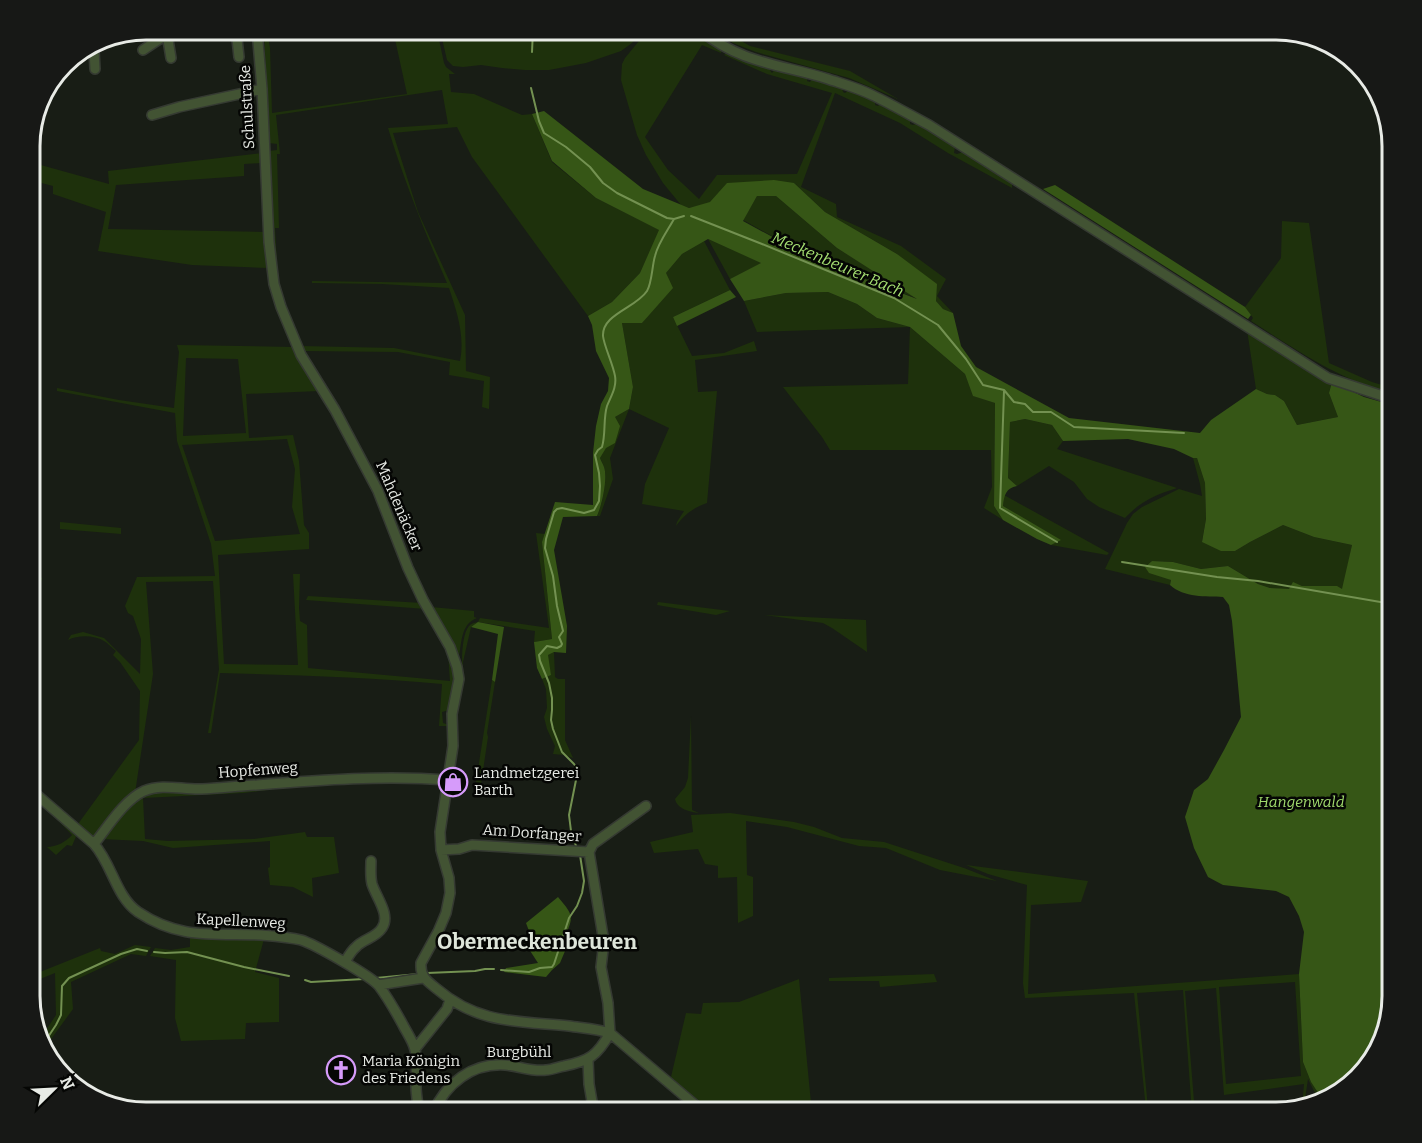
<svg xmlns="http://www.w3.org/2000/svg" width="1422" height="1143" viewBox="0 0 1422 1143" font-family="Bitter,serif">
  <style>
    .green { fill: #1e310c; fill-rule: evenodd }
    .forest { fill: #365616; fill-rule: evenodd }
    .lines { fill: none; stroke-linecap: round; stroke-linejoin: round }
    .stream { stroke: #739151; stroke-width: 2 }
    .minor-casing { stroke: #353a32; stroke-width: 12 }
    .minor { stroke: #425333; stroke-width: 9 }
    .labels { text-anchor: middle; stroke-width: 5; stroke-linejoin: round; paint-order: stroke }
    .street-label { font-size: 15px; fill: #e8ebe6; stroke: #050604 }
    .poi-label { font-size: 15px; fill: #e8ebe6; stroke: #050604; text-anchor: start }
    .park-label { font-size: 15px; font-style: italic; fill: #a0da6d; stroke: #050604 }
    .water-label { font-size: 16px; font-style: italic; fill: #a5df72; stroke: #050604 }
    .district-label { font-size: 21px; font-weight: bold; fill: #dee5da; stroke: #050604 }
    .rim { fill: none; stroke: #e8ebe6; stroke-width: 3 }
  </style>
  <rect width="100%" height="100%" fill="#181d15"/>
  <path class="green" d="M 267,30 L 270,48 L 272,113 L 407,94 L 393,30 L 437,30 L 444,63 L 446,67 L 455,74 L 449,74 L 451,92 L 474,94 L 522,115 L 532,114 L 552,162 L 596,198 L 660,230 L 640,273 L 612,302 L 588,316 L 472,157 L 457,127 L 393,133 L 418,212 L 465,315 L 466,371 L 490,377 L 489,409 L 482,407 L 484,381 L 449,375 L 450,362 L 398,352 L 304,351 L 300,346 L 394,348 L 460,361 C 465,336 457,312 449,288 L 382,284 L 312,283 L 312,281 L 447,283 C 425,232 404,181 388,128 L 448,124 L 442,90 L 276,115 L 280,154 L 277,154 L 279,228 L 275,228 L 278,281 L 276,276 L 269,151 L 277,150 L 277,144 L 269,143 L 264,31 Z
    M 440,30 L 526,30 L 525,41 L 540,39 L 542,30 L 643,30 L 632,43 L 621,51 L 586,63 L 549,70 L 525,70 L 502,68 L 481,65 L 463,67 L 453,66 L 447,60 Z
    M 648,30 L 696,30 L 721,48 L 721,53 L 702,45 L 645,137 L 668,170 L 699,199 L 717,175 L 797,174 L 832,93 L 767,74 L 724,55 L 728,52 L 768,67 L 772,73 L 775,69 L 807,77 L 807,81 L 810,82 L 812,79 L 842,87 L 843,92 L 845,93 L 850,89 L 875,100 L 875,105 L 878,106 L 881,103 L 910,119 L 910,124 L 913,125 L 918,123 L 955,147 L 954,153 L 957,154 L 963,152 L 1012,184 L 1012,188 L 948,153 L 900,123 L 835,93 L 801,187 L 836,204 L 837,217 L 901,246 L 946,279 L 937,296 L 953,313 L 943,309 L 936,301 L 897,254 L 825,212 L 794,183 L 689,208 L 681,205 L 663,183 L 646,155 L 637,135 L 621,80 L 622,64 L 625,58 Z
    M 713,30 L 722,30 L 750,46 L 850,71 L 898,99 L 849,78 L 756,52 L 733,43 Z
    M 262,153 L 261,163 L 244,164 L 244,176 L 116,185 L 108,229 L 265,232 L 267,268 L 192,265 L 98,251 L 106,212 L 53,194 L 53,186 L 30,180 L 30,162 L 109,184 L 108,171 Z
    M 757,196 L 776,196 L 837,248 L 921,300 L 815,260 L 743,220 Z
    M 1282,221 L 1309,223 L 1329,363 L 1372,382 L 1392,388 L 1392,394 C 1340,380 1296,350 1251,321 L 1253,318 L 1245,307 L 1281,258 Z
    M 708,239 L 762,263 L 730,279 Z
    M 704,241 L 730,290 L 673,317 L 692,356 L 724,353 L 754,341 L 757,351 L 695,360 L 698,392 L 717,391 L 707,503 C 693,508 685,514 676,526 L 677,522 L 684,511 L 642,504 L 645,484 L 669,428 L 629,409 L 610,458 L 613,479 L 600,516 L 597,516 C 602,505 608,478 604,467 C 603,464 601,461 600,458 L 606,447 L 615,417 L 629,409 L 633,387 L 622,323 L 642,323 L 650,312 L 666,273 L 682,254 Z
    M 828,292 L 857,304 L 877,318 L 910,327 L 965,374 L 974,396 L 995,403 L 994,506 L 1003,520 L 984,508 L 992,487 L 991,450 L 830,450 L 822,437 L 783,387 L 908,384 L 910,327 L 757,332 L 744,301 L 786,293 Z
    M 1247,330 L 1332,382 L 1329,393 L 1338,417 L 1297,425 L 1284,401 L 1275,395 L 1267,394 L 1256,389 Z
    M 177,345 L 293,347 L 319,391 L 246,394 L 249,438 L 293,435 L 299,461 L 304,525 L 309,533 L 309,549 L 218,555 L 224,664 L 298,665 L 293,574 L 300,574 L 299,608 L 300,621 L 307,625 L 308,668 L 450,681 L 448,653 L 440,638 C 460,665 454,680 449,710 L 442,712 L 443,723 L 449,725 L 449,726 L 439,726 L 442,684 C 368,677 294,675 220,673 L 211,733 L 208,733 L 219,669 L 213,581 L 146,582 L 153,674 L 135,793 L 100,833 L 94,837 L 78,824 L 139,740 L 140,691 L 120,662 L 113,655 L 116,651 C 112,648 108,643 104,641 C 94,635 78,635 68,640 L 71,635 L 83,632 L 104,638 L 140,674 L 141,639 L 133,616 L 128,613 L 125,606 L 137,577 L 215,576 L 211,544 L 177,441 L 175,413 L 57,391 L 57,388 L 119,400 L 174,408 L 179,352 ZM 186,358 L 238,359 L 246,433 L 183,436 ZM 287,439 L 295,469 L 292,507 L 300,534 L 215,541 L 182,445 Z
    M 1025,419 L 1052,425 L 1063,441 L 1057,449 L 1177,488 C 1155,495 1141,501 1125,518 L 1099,507 L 1087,499 L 1074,482 L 1049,466 L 1017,486 L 1008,478 L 1010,422 Z
    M 1193,458 L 1197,458 L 1205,483 L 1206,519 L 1202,541 L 1235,551 L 1250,542 L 1283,525 L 1314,537 L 1352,545 L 1343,590 L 1323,587 L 1302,586 L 1293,583 L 1289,590 L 1270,588 L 1258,584 L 1228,566 L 1201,569 L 1173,562 L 1152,561 L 1145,567 L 1171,580 L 1170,585 L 1105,569 L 1127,523 L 1133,514 L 1142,507 L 1179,489 L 1202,496 L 1200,484 Z
    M 1004,495 L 1109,553 L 1107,555 L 1051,545 L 1060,540 L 1003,506 Z
    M 60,522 L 121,528 L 121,534 L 60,529 Z
    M 536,533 L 545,534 L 542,542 L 552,639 L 534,642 L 535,631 L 478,622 L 471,627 L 463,662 L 463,671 C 461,661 462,634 469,626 C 472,623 474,623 478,622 L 480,618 L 549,628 Z
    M 30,572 L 42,578 L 30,627 Z
    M 308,596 L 422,603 L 426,609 L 306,600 Z
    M 658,602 L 730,611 L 716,615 L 657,605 Z
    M 431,607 L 474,611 L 474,617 L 477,618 C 461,624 462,641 459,656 L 450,638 Z
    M 764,615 L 866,620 L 867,652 L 832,628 L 823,623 Z
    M 554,652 L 555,677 L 558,679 L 565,679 L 565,740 L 573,758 L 564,755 L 553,754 L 555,746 L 547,729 L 544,717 L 547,708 L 546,689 L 542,679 L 551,675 L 547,655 Z
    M 492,680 L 495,682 L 487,733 L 488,737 L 481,784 L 476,782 Z
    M 691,716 L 692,810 L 699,813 C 690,812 677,809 675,799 L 685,787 L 688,778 Z
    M 299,786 L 243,793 L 143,798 L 145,839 L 168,841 L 254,839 L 305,832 L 307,837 L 334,837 L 339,873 L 312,878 L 313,897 L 293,887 L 270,885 L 268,868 L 270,867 L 270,841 L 173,848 L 143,841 L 101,839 L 122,811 L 146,792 Z
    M 30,793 L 77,834 L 72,846 L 67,845 L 56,855 L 47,847 C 56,847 66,842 72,835 L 46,808 L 30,796 Z
    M 730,813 L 794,822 L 814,827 L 842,838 L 884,842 L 964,868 L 997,881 L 940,870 L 886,848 L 859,846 L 787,827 L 746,821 L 747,875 L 753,877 L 753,916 L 738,923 L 737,877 L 718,878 L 718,866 L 705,864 L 698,849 L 654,853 L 650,842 L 693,832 L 691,815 Z
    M 966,865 L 1088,881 L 1081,902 L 1031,905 L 1028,994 L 1299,974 L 1303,1062 L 1311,1082 L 1324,1102 L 1320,1103 L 1308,1079 L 1304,1106 L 1302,1107 L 1304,1084 L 1224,1095 L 1216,988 L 1185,991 L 1195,1113 L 1192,1113 L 1183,990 L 1137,993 L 1148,1108 L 1146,1109 L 1134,993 L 1025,998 L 1023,983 L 1027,885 L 988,874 ZM 1295,982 L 1301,1076 L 1226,1084 L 1219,987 Z
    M 190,935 L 264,939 L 255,972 L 279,978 L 279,1022 L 246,1023 L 245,1039 L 181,1041 L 175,1018 L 176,960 L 150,956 L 155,948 L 171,950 L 190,947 Z
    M 135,945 L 151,947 L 146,956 L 131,954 L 71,982 L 73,1009 L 43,1050 L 40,1039 L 56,1015 L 55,973 L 30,983 L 30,976 L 100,948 L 101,951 L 115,954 Z
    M 934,974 L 937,982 L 880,987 L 879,981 L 829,981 L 829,978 Z
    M 799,979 L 812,1113 L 713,1113 L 694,1099 L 671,1077 L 686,1013 L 701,1014 L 703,1003 L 739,1002 Z"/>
  <path class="forest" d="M 544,111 L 643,189 L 689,208 L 710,202 L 727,183 L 774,180 L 794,183 L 825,212 L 897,254 L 937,284 L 936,301 L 943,309 L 953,313 L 961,346 L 976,367 L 1069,418 L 1200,433 L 1211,420 L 1256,389 L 1267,394 L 1275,395 L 1284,401 L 1297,425 L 1338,417 L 1329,393 L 1332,382 L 1364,397 L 1392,405 L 1392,997 L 1363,1073 L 1324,1102 L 1311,1082 L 1303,1062 L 1299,974 L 1304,932 L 1299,916 L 1289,897 L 1276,891 L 1223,885 L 1208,877 L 1194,848 L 1185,817 L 1194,790 L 1208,779 L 1224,750 L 1241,717 L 1232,621 L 1229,605 L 1223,597 C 1206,596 1184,598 1170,585 L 1171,580 L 1149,573 L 1145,567 L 1152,561 L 1173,562 L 1201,569 L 1228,566 L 1258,584 L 1270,588 L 1289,589 L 1293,582 L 1302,586 L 1337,586 L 1342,589 L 1352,545 L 1314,537 L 1283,525 L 1250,542 L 1235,551 L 1221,551 L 1202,542 L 1206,519 L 1205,483 L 1197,458 L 1193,458 L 1174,449 L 1128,439 L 1063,441 L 1052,425 L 1025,419 L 1010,422 L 1008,478 L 1017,486 C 1006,488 1004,495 1003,506 L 1061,540 L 1051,545 L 1037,539 L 1003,520 L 994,506 L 995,403 L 973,396 L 965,374 L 910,327 L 877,318 L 857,304 L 828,292 L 786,293 L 744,301 L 730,279 L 761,263 L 708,239 L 682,254 L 666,273 L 673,288 L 642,323 L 622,323 L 633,387 L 629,409 L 615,417 L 620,426 L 615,443 L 606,448 L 600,458 C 601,461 603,464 604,467 C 608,478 602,505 597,516 L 563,517 L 554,550 L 567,626 L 566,653 L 554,652 L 548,655 L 551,675 L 542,679 L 537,668 L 534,642 L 552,639 L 542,542 L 555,502 L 593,505 L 593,453 L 596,426 L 601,404 L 608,391 L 609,378 L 596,351 L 592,325 L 588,316 L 612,302 L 640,273 L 659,230 L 596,198 L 552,161 L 532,114 ZM 757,196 L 776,196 L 837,248 L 917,299 L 815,260 L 743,221 Z
    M 1055,185 L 1245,307 L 1251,315 L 1248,319 L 1043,189 Z
    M 730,290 L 736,297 L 677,326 L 673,317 Z
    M 478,622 L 504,627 L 495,682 L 492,680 L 498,634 L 471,627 Z
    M 558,897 C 574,916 574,916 564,939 L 568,944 L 560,963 L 552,970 L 546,977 L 504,972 L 506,968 L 538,963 L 525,943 L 529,931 L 526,923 Z"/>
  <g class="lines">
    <path class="stream" d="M 532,52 L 533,30
      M 531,88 L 539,121 L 544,133 L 566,147 L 590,167 L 603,183 L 617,193 L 667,218 L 674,219 L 684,216
      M 691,216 L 762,244 L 894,298 L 938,325 L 966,359 L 983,385 L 1004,390 L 1014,402 L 1025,404 L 1033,412 L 1051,412 L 1074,427 L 1184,433
      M 1004,391 L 1000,508 L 1057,542
      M 1122,562 L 1217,577 L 1258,581 L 1392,604
      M 577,849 L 571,831 L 569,815 L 578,770 L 574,764 L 562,752 L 553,729 L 551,720 L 552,710 L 552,698 L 549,683 L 540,661 L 539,655 L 547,646 L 557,648 L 561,646 L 562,644 L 559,637 L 563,631 L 557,606 L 553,576 L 545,548 L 546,539 L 554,512 L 557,509 L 562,508 L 584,513 L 594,510 L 599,501 L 600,486 L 599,473 L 595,455 L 598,450 L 602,447 C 606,434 603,419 607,406 C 611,396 617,387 615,376 C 613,364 604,346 603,336 C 602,314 636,308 647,291 C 652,283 652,266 655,256 C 658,243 668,230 674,219
      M 154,952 L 165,953 L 187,952 L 244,967 L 289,976
      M 501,970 L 529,972 L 540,968 L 552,967 L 554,964 L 569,918 L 577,906 L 582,893 L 584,881 L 580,855
      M 427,973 L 475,971 L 485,969 L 494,969
      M 376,978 L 418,974
      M 305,980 L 311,982 L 364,979
      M 42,1046 L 56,1025 L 61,1015 L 62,986 L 69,978 L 121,954 L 137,949 L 147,951"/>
    <g class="minor-casing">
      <path id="minor" d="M 236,30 L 239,57
        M 257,30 L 262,89 L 269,242 L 274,284 L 281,307 L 301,355 L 335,410 L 378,491 L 408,568 L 423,600 L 450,647 L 457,667 L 459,679 L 452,714 L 453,746 L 440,832 L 441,850 L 449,878 L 450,893 L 446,913 L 438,932 L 421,963 C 420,977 427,981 437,989 C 478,1024 517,1021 569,1026 C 582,1028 597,1029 610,1033 L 608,1003 L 601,967 L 604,942 L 589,852
        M 700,30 C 742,64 780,64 828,79 C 843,84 858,88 872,95 C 891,104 910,115 929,125 L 1328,378 L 1392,399
        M 169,31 L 167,34 L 171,58
        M 94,50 L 95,69
        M 143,50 L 167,34
        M 152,115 L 179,107 L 262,89
        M 30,789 L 94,844 C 112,864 116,897 138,912 C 180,940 214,933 261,935 C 274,936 289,937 301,940 C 314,944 371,976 379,986 C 388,998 396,1012 403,1025 C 407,1033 413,1041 415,1050 C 418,1061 416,1074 416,1086 C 416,1095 418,1104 419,1113
        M 94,844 C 107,828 124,800 144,791 C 163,783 182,790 202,789 C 220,788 239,786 257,785 C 320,780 385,775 448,780
        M 441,850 L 459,849 L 472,845 L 589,852
        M 589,852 L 593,844 L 646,806
        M 345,962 C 348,957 351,951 356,947 C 363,939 376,938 382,928 C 391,915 376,897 372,884 C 370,876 371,868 371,861
        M 378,985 L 423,978
        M 415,1049 L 447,1009 L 450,1000
        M 588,1060 L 589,1084 L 594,1113
        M 433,1113 C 446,1083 472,1063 505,1065 C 518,1066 533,1072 546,1070 C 552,1070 558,1067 564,1066 C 589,1061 597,1056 610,1033 L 701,1110 L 707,1113"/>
    </g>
    <use href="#minor" class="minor"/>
  </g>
  <defs>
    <g id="shop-ring" transform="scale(1.5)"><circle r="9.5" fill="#050604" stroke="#d69bfa" stroke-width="1.5"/><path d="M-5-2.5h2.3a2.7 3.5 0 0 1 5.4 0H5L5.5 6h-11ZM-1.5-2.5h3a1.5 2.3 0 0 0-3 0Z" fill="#d69bfa"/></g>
    <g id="church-ring" transform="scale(1.5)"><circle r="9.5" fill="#050604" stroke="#d69bfa" stroke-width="1.5"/><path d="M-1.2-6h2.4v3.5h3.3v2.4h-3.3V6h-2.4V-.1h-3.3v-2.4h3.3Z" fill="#d69bfa"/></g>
  </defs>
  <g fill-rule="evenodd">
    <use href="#shop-ring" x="453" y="782"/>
    <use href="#church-ring" x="341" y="1070"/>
  </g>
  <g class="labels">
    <g class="street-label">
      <text transform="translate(247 107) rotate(-93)" y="5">Schulstraße</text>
      <text transform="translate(399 506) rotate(67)" y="5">Mahdenäcker</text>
      <text transform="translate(258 770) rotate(-4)" y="5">Hopfenweg</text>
      <text transform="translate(532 833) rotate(4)" y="5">Am Dorfanger</text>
      <text transform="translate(241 921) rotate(3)" y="5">Kapellenweg</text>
      <text x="519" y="1057">Burgbühl</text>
    </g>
    <g class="poi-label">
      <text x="474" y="778">Landmetzgerei<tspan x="474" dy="17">Barth</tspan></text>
      <text x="362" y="1066">Maria Königin<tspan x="362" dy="17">des Friedens</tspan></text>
    </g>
    <g class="park-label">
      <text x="1301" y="807">Hangenwald</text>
    </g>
    <g class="water-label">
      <text transform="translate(838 264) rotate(23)" y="6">Meckenbeurer Bach</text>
    </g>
    <g class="district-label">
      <text x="537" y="949">Obermeckenbeuren</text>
    </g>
  </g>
  <path d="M0 0H1422V1143H0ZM146 40H1276A106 106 0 0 1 1382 146V996A106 106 0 0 1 1276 1102H146A106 106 0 0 1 40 996V146A106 106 0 0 1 146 40Z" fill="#171816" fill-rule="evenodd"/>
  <path class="rim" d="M146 40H1276A106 106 0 0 1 1382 146V996A106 106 0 0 1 1276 1102H146A106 106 0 0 1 40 996V146A106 106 0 0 1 146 40Z"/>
  <g transform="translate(54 1089) rotate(66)" stroke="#050604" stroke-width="4.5" paint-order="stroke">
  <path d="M0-4.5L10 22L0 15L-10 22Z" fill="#e8ebe6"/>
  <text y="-9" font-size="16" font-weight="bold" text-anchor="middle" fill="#e8ebe6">N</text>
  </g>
</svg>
